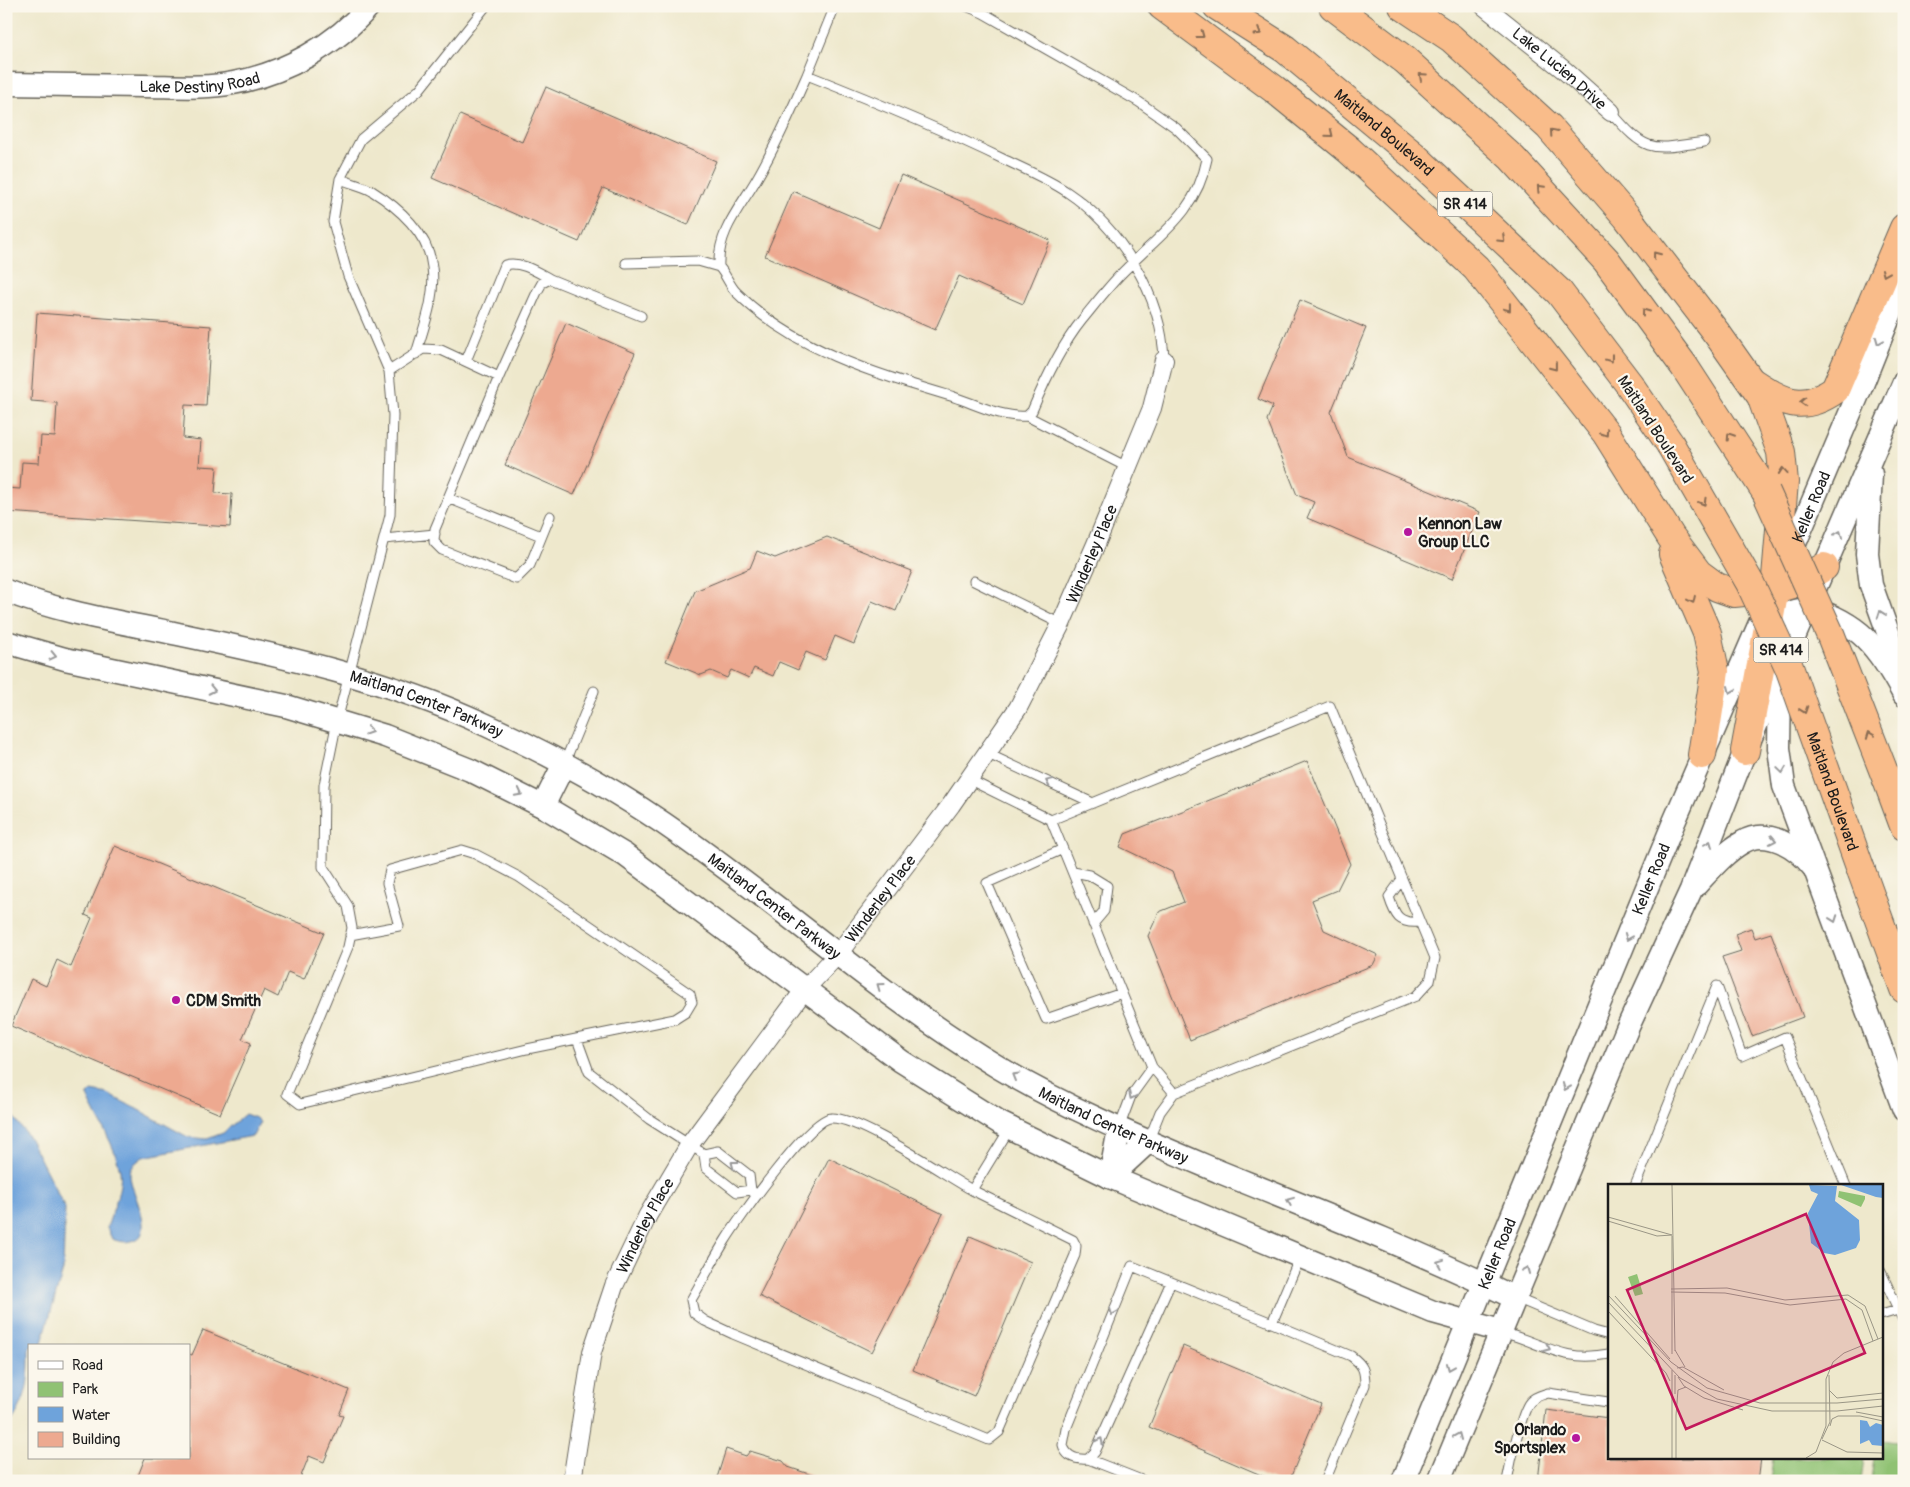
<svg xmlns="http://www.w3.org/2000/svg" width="1910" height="1487" viewBox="0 0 1910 1487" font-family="Pangolin,sans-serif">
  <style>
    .green { fill: #90c273; stroke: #566f48 }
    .water { fill: #6ea3db; stroke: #45607c }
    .building { fill: #eda990 }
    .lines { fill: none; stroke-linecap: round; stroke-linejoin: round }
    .service-casing { stroke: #66635a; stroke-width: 11 }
    .minor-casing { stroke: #66635a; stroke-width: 20 }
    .tertiary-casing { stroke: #66635a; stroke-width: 25 }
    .motorway-casing { stroke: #66635a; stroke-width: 30 }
    .service { stroke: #fff; stroke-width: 9 }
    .minor { stroke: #fff; stroke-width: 18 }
    .tertiary { stroke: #fff; stroke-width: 22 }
    .motorway { stroke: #f9bc8a; stroke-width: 28 }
    .motorway-bridge-casing { stroke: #66635a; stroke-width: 30; stroke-linecap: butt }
    .motorway-bridge { stroke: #f9bc8a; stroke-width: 28 }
    .oneway { stroke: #8a6c53 }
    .oneway2 { stroke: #999 }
    .poi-dot { fill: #b5179e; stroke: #fbf7ec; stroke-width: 2 }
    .labels { text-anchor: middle; stroke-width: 4.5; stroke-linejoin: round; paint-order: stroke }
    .shield { fill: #fbf7ec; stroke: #5f5e5a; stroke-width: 1 }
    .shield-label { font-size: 15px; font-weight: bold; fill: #1c1c1c }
    .street-label { font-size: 16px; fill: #1c1c1c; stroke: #fbf7ec }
    .poi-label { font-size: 16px; font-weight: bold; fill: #1c1c1c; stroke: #fbf7ec; text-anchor: start }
    .inset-road { fill: none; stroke: #9a9686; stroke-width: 1 }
    .view { fill: #c2185b; fill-opacity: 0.15; stroke: #c2185b; stroke-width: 2.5 }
    .inset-edge { fill: none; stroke: #1c1c1c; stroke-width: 2.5 }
  </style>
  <rect width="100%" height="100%" fill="#fbf7ec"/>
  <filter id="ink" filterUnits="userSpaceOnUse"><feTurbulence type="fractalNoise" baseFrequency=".02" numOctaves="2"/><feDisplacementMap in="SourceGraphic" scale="10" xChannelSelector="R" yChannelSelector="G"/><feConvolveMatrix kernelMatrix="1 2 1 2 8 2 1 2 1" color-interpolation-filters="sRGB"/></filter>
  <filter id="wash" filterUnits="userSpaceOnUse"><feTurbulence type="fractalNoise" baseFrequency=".0096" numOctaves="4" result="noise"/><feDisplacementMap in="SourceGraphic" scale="20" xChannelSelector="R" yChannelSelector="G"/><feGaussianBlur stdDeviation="1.12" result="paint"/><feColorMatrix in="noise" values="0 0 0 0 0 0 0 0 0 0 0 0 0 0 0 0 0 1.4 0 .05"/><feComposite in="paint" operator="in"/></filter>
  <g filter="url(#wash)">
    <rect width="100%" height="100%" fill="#eee8cc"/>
    <path class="green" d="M 1881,1440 L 1904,1443 L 1904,1481 L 1871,1481 L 1874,1458 L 1881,1458 Z
      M 1773,1458 L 1864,1458 L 1861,1481 L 1770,1481 Z"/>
    <path class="water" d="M 92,1091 L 108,1094 L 135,1108 L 188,1137 L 207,1139 L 223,1133 L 245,1114 L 256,1118 L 260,1122 L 253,1136 L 143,1157 C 137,1162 129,1166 130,1175 C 130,1191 156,1232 135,1240 C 127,1243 120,1242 112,1239 L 107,1228 C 112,1211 123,1188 120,1171 C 116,1146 97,1119 87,1096 Z
      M 6,1107 L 30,1139 L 65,1208 L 63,1270 L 41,1346 L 29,1346 C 29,1384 29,1397 6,1430 Z"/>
    <g id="blocks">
      <path class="building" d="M 546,87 L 716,161 L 688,225 L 603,188 L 579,242 L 432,178 L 460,115 L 522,142 Z
        M 901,175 L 1050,240 L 1023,304 L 959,276 L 935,330 L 765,256 L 793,191 L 879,228 Z
        M 1300,300 L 1366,328 L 1331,412 L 1348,457 L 1480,512 L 1452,579 L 1307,518 L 1314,502 L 1297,495 L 1267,420 L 1273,406 L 1258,399 Z
        M 37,313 L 211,326 L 206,406 L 185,405 L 183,438 L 201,440 L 199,466 L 217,467 L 215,493 L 232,494 L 230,527 L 6,512 L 6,488 L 20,489 L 22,462 L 39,463 L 41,436 L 55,437 L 57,403 L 31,401 Z
        M 566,323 L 635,353 L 574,495 L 505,465 Z
        M 827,537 L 912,571 L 896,611 L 872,601 L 854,644 L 835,636 L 825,660 L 806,652 L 798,670 L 779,662 L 773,676 L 754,668 L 749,678 L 731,670 L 727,678 L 711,671 L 701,675 L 666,661 L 695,591 L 750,568 L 757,551 L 775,558 Z
        M 1307,761 L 1350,864 L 1337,890 L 1312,900 L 1324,930 L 1378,955 L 1373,965 L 1190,1040 L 1148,936 L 1159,912 L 1184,902 L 1172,872 L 1120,847 L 1125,834 Z
        M 115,846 L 324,933 L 304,979 L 288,972 L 278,997 L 264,990 L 242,1039 L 251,1043 L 220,1114 L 11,1026 L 31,979 L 46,986 L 57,960 L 71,967 L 92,918 L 85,915 Z
        M 1751,928 L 1755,938 L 1771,933 L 1803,1017 L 1752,1036 L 1722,957 L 1741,951 L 1735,934 Z
        M 829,1158 L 943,1214 L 872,1352 L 759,1296 Z
        M 970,1236 L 1031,1262 L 974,1396 L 913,1370 Z
        M 203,1330 L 349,1390 L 339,1415 L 343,1416 L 324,1462 L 309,1456 L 299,1481 L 136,1481 L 145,1458 L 189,1458 L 189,1354 L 192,1355 Z
        M 1183,1346 L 1321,1404 L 1289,1481 L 1275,1481 L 1149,1427 Z
        M 1546,1410 L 1609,1418 L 1609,1458 L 1761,1458 L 1758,1481 L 1538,1481 Z
        M 726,1449 L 746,1456 L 750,1451 L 783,1461 L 788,1467 L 821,1478 L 820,1481 L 716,1481 Z"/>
    </g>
  </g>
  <g filter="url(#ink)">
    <use href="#blocks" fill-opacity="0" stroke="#66635a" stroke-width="1"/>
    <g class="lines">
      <g class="service-casing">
        <path id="service" d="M 807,75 L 835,6
          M 1611,112 C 1647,154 1651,150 1704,142
          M 340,179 C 350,183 363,186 372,191 C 398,207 429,234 432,267 C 436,297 424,326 416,354
          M 626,263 L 698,261 L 719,267 C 726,274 729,285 736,292 C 795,351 877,374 954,397 C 978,405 1002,418 1027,416 L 1032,411 C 1045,380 1061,346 1082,320 C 1096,303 1111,283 1127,268 C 1162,233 1197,211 1207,159 L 1176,128 L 1139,102 L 983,13 L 966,6
          M 719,267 C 717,232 740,208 756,180 C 776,146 791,111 807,75 C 873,101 939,128 1003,159 C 1024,169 1048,179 1067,192 C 1121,228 1162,296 1164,360
          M 466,361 L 505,265 C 520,260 539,273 552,280
          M 389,371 L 423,349 L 441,350 L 499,377 L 435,529 L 434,542 L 442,550 L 516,579 L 530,565 L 550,516
          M 499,377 L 537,292 L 542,283 L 550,279 L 641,316
          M 1027,416 L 1129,468
          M 448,498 L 541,536
          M 384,539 L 435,534
          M 974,581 L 1061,624
          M 986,753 L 1093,803
          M 564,764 L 594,691
          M 968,779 L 1051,820
          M 1063,849 L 987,883 L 1046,1019 L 1122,993
          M 1073,872 L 1089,875 L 1107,886 L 1104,911 L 1093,924
          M 1402,879 L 1389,897 C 1395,916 1399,924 1420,922
          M 350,935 L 399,926 L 387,883 L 390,870 L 462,850 L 475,854 L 519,877 L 690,994 L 692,1002 L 686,1012 L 675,1019 L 527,1049 L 300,1104 L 287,1094 L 348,947 L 352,928 L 348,906 L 323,867 L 324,785 L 337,721 L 390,515 L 393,415 L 389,371 L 348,276 L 333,222 L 340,179 L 361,139 L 419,90 L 486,6
          M 577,1039 L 589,1072 L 649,1119 L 704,1154 L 718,1151 L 749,1175 L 751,1190
          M 1119,1128 L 1131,1096 L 1152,1067
          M 1148,1142 L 1160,1112 L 1174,1093 L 1416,996 L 1430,981 L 1435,958 L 1330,706 L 1051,820 L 1152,1067 L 1174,1093
          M 704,1154 L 706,1168 L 737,1192 L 751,1190 L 754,1193
          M 1635,1186 L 1717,986 L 1742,1056 L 1785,1037 L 1846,1186
          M 972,1190 C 943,1174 860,1117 831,1118 C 810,1118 738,1220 725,1241 C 713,1260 703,1280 691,1300 L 694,1313 L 705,1321 L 733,1334 L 989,1440 L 999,1432 L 1075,1255 L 1076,1246 L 1073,1240 L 972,1190 L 1010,1128
          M 1300,1257 L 1272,1323 L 1351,1356 C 1363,1365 1365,1370 1365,1385 L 1325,1481
          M 1881,1272 L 1904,1322
          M 1171,1282 L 1095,1452 L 1088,1459 C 1076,1460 1066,1457 1063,1445 L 1066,1429 L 1132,1266 L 1272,1323
          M 1516,1298 L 1594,1331 L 1609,1335
          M 1881,1315 L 1898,1310
          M 1501,1332 C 1544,1343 1562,1363 1609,1354
          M 1088,1459 L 1144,1481
          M 1507,1481 C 1510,1465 1521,1412 1530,1402 C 1535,1396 1542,1395 1548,1393 L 1608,1402"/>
      </g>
      <g class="minor-casing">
        <g id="minor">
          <path id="s1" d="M 1484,6 L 1564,70 L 1611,112"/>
          <path id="s2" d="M 572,1481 L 592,1352 L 614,1286 L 648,1215 L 690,1144 L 805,989 L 838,954 L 951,805 L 1018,708 L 1061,624 L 1096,544 L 1152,408 L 1164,360"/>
        </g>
      </g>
      <g class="tertiary-casing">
        <g id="tertiary">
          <path id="s3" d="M 6,84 C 52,85 97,85 143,86 C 172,86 204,89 233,83 C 284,74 336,45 369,6"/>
          <path d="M 1871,474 L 1867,554 L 1871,585 L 1904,677"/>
          <path id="s4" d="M 1788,560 L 1862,385 L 1904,280"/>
          <path id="s5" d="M 6,591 C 61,613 121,622 178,634 C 283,656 388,679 486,725 C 547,753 607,785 663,823 C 777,901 880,996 998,1067 C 1068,1109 1144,1140 1220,1172 C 1319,1212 1418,1251 1515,1298"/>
          <path d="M 1760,633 C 1772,619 1796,606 1814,610 C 1830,613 1853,626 1865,638 C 1881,654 1893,674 1904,695"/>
          <path d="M 6,642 L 65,659 L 286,706 L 385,736 L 470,770 L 548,809 L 625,855 L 901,1061 L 1000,1123 L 1110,1177 L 1433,1312 L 1501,1331"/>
          <path d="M 1780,685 L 1779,748 L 1784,786 L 1904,1110"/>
          <path d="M 543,806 L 564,764"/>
          <path d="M 1697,884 C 1711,869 1725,852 1743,842 C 1768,827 1798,848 1813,867"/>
          <path d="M 1110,1177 L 1148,1142"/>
          <path d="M 1110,1177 L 1119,1129"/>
          <path id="s6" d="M 1403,1481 L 1674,822 L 1763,616"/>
          <path d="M 1439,1481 L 1627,1029 L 1691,890 L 1745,751 L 1904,382"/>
        </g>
      </g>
      <g class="motorway-casing">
        <g id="motorway">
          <path d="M 1162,6 L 1274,89 L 1349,150 L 1476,268 L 1606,433 L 1671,537 L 1698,573 L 1717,587 L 1734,593 L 1775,589 L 1799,582 L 1824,567"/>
          <path id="s7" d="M 1217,6 L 1285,49 L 1413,155 L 1559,292 L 1629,384 L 1670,444"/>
          <path d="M 1333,6 L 1405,60 L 1512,158 L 1606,260 L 1684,366 L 1766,492"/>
          <path d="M 1403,6 L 1451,38 L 1549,127 L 1627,217 L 1718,335 L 1761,396 L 1781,452 L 1784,482 L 1775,589 L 1745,751"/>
          <path d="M 1752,382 C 1782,402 1802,413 1835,390 L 1904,228"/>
          <path d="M 1673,554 L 1707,633 L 1715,671 L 1702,755"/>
          <path d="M 1887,780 L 1904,826"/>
          <path d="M 1861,870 L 1904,989"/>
        </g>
      </g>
      <use href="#service" class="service"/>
      <use href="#minor" class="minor"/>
      <use href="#tertiary" class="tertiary"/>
      <use href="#motorway" class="motorway"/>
      <g class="motorway-bridge-casing">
        <g id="motorway-bridge">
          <path id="s8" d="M 1670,444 L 1750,583 L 1789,667 L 1861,870"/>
          <path d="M 1766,492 L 1831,636 L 1887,780"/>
        </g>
      </g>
      <use href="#motorway-bridge" class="motorway-bridge"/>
    </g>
    <defs><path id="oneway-chevron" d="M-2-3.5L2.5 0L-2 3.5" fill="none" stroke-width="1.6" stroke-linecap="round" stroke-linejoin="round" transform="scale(1.25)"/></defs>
    <g class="oneway">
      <use href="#oneway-chevron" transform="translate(1258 32) rotate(32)"/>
      <use href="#oneway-chevron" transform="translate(1201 35) rotate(37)"/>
      <use href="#oneway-chevron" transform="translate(1422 76) rotate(-138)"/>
      <use href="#oneway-chevron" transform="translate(1553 132) rotate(-131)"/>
      <use href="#oneway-chevron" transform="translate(1330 134) rotate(39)"/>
      <use href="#oneway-chevron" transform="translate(1540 188) rotate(-133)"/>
      <use href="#oneway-chevron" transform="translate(1502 239) rotate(43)"/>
      <use href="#oneway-chevron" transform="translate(1656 255) rotate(-128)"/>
      <use href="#oneway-chevron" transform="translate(1885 273) rotate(113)"/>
      <use href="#oneway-chevron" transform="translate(1508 308) rotate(52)"/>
      <use href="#oneway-chevron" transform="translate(1645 312) rotate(-126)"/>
      <use href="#oneway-chevron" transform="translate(1610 359) rotate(53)"/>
      <use href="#oneway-chevron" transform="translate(1554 367) rotate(52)"/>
      <use href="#oneway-chevron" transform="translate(1803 402) rotate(178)"/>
      <use href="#oneway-chevron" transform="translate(1605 433) rotate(56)"/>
      <use href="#oneway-chevron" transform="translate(1730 436) rotate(-123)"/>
      <use href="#oneway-chevron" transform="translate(1783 471) rotate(-95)"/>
      <use href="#oneway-chevron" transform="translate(1703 502) rotate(60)"/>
      <use href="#oneway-chevron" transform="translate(1692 600) rotate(65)"/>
      <use href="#oneway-chevron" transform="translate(1804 710) rotate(71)"/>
      <use href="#oneway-chevron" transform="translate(1870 735) rotate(-111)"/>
    </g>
    <g class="oneway2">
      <use href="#oneway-chevron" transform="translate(1879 341) rotate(112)"/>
      <use href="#oneway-chevron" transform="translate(1839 534) rotate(-67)"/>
      <use href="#oneway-chevron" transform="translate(1881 614) rotate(-110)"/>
      <use href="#oneway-chevron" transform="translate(53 656) rotate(13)"/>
      <use href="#oneway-chevron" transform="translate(212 690) rotate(12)"/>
      <use href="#oneway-chevron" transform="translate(1731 690) rotate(114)"/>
      <use href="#oneway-chevron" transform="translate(369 731) rotate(18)"/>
      <use href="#oneway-chevron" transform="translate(1782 770) rotate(82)"/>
      <use href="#oneway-chevron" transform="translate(1049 782) rotate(-155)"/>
      <use href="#oneway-chevron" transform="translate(519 793) rotate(27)"/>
      <use href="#oneway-chevron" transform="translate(1773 840) rotate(11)"/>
      <use href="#oneway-chevron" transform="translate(1709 844) rotate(-69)"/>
      <use href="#oneway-chevron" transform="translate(1834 919) rotate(70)"/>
      <use href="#oneway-chevron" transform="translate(1628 937) rotate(112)"/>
      <use href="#oneway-chevron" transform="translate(880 986) rotate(-144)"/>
      <use href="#oneway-chevron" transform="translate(1015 1076) rotate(-150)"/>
      <use href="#oneway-chevron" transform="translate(1566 1087) rotate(112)"/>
      <use href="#oneway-chevron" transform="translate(1132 1096) rotate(116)"/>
      <use href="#oneway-chevron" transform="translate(734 1164) rotate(-143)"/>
      <use href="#oneway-chevron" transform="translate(1290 1201) rotate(-158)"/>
      <use href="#oneway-chevron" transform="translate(1440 1263) rotate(-158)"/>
      <use href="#oneway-chevron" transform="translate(1526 1270) rotate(-67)"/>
      <use href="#oneway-chevron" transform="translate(1113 1312) rotate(112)"/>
      <use href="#oneway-chevron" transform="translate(1547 1348) rotate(23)"/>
      <use href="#oneway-chevron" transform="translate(1450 1367) rotate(113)"/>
      <use href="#oneway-chevron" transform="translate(1458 1436) rotate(-67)"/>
      <use href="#oneway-chevron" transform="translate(1100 1441) rotate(-63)"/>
    </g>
  </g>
  <g class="poi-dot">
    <circle cx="1408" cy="532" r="5"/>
    <circle cx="176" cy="1000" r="5"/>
    <circle cx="1576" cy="1438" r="5"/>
  </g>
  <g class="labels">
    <g class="shield">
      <rect x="1437.5" y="191.5" width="55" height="25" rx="4"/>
      <rect x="1753.5" y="637.5" width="55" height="25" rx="4"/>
    </g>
    <g class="shield-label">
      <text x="1465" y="209">SR 414</text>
      <text x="1781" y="655">SR 414</text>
    </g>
    <g class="street-label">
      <text dy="6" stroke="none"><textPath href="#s1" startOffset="98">Lake Lucien Drive</textPath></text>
      <text dy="6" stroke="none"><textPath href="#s3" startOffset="194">Lake Destiny Road</textPath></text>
      <text dy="6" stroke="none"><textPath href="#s7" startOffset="210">Maitland Boulevard</textPath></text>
      <text transform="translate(1656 429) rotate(57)" y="6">Maitland Boulevard</text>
      <text dy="6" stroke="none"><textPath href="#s4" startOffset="58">Keller Road</textPath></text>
      <text dy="6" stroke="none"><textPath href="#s2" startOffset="1078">Winderley Place</textPath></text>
      <text dy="6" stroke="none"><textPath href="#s5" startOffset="436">Maitland Center Parkway</textPath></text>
      <text dy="6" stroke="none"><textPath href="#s8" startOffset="385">Maitland Boulevard</textPath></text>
      <text dy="6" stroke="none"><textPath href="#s6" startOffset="651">Keller Road</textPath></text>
      <text dy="6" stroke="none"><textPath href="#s2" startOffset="672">Winderley Place</textPath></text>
      <text dy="6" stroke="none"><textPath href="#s5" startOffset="841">Maitland Center Parkway</textPath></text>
      <text dy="6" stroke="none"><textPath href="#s5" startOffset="1246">Maitland Center Parkway</textPath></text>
      <text dy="6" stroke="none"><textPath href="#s2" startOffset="268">Winderley Place</textPath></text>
      <text dy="6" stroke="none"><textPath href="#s6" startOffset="246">Keller Road</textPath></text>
    </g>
    <g class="poi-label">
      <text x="1418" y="529">Kennon Law<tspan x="1418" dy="18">Group LLC</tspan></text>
      <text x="186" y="1006">CDM Smith</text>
      <text x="1566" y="1435" text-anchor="end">Orlando<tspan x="1566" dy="18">Sportsplex</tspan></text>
    </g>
  </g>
  <g transform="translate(1608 1184)">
    <rect width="275" height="275" fill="#eee8cc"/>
    <path d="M 231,7 L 257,12 L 257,15 L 253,23 L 230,13 ZM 29,90 L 35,110 L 27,112 L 20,93 Z" fill="#90c273"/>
    <path d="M 201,1 L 229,2 L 227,17 L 251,36 L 252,56 L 248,64 L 227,71 L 216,69 L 203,59 L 200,29 L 210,10 L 203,7 ZM 233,1 L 275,1 L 275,14 L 268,13 ZM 252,236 L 259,237 L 262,243 L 268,239 L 275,241 L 275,262 L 264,261 L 261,256 L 252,260 Z" fill="#6ea3db"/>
    <path class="inset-road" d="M 64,1 L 67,167M 0,33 L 64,51M 0,37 L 49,52 L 64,51M 63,105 L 119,104 L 177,116 L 240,111 L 257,122 L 270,155M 63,108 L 117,109 L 182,121 L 238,115 L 254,126 L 265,157M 0,111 L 63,178 L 99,204 L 152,219 L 229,219 L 275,215M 7,112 L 62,175M 0,118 L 72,194 L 109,215 L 164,227 L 229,227 L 275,222M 0,127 L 58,189 L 62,197M 67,166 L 77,183M 64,170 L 64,52M 69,184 L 75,183 L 116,206M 64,186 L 64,274M 67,191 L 67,210M 70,193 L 76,202 L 96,214 L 135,226M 221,206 L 229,214 L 275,209M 248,228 L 275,233M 68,231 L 68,274M 68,231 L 70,206 L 78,203M 222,242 L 224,235 L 230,232 L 252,232 L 275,237M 214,255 L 222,238 L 221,191M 214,256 L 239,268 L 275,269M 198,274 L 208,268 L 218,242 L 218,195 L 225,178 L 236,169 L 275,153"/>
    <path class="view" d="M 198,30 L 257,169 L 78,245 L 19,106 Z"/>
    <rect width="275" height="275" class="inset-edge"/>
  </g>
  <rect width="1910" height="1487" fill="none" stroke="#fbf7ec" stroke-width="25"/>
  <rect x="28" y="1344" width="162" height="115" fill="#fbf7ec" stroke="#a29f99"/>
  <rect x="38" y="1361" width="25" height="8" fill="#ffffff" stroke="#a29f99"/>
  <text x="72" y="1370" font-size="15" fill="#1c1c1c">Road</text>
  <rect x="38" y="1382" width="25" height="15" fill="#90c273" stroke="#a29f99"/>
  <text x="72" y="1394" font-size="15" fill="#1c1c1c">Park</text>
  <rect x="38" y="1407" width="25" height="15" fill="#6ea3db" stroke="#a29f99"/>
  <text x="72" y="1420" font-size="15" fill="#1c1c1c">Water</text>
  <rect x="38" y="1432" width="25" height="15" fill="#eda990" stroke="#a29f99"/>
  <text x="72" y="1444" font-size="15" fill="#1c1c1c">Building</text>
</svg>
